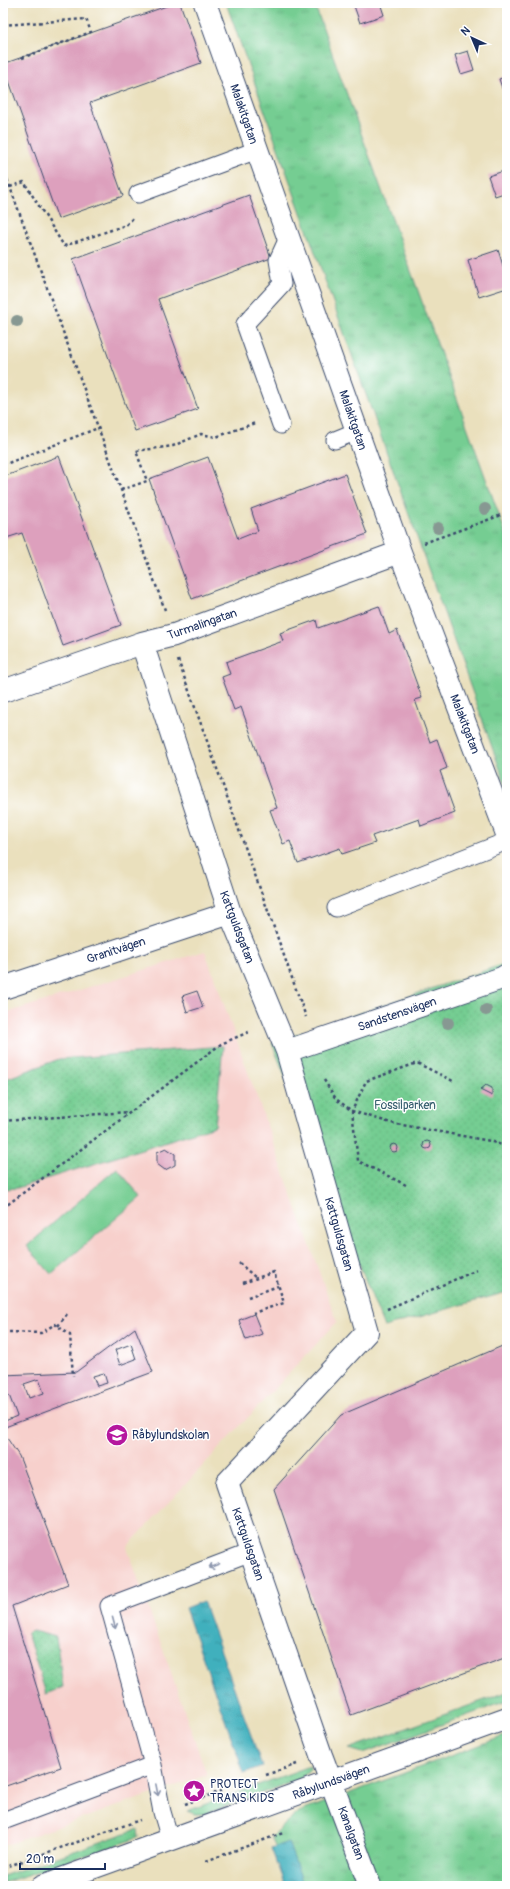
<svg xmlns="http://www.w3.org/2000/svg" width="510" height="1889" viewBox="0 0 510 1889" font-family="Pangolin,sans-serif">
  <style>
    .built { fill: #f7d0cc }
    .grass { fill: url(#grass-tufts); stroke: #487e78 }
    .park { fill: url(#park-dots); stroke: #487e78 }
    .pitch { fill: #75cd92; stroke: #487e78 }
    .water { fill: url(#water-ripples); stroke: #2e708e }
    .building { fill: #dda0bd; fill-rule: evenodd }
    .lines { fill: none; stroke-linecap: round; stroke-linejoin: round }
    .service-casing { stroke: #3a4a6c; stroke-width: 19 }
    .minor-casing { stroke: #3a4a6c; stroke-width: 24 }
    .path { stroke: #3a4a6c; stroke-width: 2.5; stroke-dasharray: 3 3; stroke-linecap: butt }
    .service { stroke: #fff; stroke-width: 17 }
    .minor { stroke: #fff; stroke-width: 22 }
    .tree { fill: #879892 }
    .oneway { stroke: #8d97ae }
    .labels { text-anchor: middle; stroke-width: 3; stroke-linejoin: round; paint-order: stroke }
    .street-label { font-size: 12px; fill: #1b2f5e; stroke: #fff }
    .park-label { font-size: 12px; fill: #365e6e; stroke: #fff }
    .poi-label { font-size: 12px; fill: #1b2f5e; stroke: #fff; text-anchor: start }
  </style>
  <defs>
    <pattern id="grass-tufts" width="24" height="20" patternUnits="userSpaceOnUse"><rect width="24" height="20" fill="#75cd92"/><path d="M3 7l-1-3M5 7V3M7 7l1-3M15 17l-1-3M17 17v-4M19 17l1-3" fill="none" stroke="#65b080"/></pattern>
    <pattern id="park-dots" width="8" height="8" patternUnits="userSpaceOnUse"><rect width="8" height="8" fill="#75cd92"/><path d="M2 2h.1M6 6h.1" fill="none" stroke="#65b080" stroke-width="1.8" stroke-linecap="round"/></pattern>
    <pattern id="water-ripples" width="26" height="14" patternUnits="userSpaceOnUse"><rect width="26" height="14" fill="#41b0bd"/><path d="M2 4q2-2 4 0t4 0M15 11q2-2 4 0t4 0" fill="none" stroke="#36909d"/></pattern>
  </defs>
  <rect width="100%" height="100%" fill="#fff"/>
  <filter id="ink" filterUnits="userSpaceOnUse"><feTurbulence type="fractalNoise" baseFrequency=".025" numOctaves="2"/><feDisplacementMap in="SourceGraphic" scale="8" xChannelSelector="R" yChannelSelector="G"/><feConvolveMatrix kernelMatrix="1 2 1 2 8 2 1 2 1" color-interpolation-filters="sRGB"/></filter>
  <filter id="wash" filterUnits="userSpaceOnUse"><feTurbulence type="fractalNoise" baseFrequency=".012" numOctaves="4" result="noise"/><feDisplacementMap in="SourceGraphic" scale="16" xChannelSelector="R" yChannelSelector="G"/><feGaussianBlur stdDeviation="0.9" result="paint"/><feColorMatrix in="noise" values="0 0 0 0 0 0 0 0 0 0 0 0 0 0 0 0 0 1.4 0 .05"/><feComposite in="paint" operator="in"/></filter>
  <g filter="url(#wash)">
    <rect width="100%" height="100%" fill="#eae0bd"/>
    <path class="built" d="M 205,951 L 337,1322 L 127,1547 L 207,1775 L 3,1846 L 3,1014 Z"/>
    <path class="grass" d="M 226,3 L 314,3 L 507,537 L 507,789 Z
      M 507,1692 L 507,1701 L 363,1753 L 349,1749 Z
      M 507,1735 L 507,1886 L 295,1886 L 271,1837 L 299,1812 Z
      M 310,1766 L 310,1770 L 300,1779 L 205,1814 L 195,1814 L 187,1811 Z
      M 137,1829 L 138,1838 L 3,1883 L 3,1876 Z"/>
    <path class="park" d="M 507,963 L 507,1292 L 384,1327 L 272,1043 Z
      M 223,1046 L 215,1126 L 17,1188 L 3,1189 L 3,1080 L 59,1059 Z
      M 33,1631 L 56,1637 L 63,1687 L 46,1694 L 27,1633 Z"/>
    <path class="pitch" d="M 117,1168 L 141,1197 L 51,1274 L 27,1246 Z"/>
    <path class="water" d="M 203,1601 L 262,1766 L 244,1773 L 185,1608 Z
      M 288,1842 L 304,1886 L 285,1886 L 271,1848 Z"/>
    <g id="blocks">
      <path class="building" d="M 175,3 L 180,3 L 201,63 L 90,103 L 123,196 L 58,219 L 3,64 Z
        M 353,3 L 380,3 L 384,15 L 360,23 Z
        M 468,51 L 474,70 L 461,74 L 455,55 Z
        M 507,76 L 507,103 L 499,79 Z
        M 507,170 L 507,192 L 495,196 L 488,176 Z
        M 249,195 L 271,258 L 158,299 L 198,409 L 135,431 L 73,259 Z
        M 498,250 L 507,278 L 507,288 L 479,297 L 468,260 Z
        M 59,456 L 121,625 L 63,646 L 22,533 L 3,539 L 3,477 Z
        M 208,457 L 238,539 L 258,531 L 251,509 L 345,474 L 367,534 L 192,599 L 149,479 Z
        M 379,606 L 389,634 L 397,630 L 422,698 L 415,700 L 430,742 L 437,739 L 447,768 L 440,771 L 455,813 L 421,826 L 419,819 L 372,836 L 375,843 L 342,854 L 340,848 L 298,863 L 290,841 L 283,844 L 270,810 L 277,808 L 249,729 L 241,707 L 234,710 L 222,677 L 230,674 L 226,662 L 283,641 L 280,633 L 316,620 L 318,628 Z
        M 197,991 L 203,1007 L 187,1012 L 182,996 Z
        M 486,1085 L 492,1088 L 492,1096 L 480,1090 Z
        M423 1145a4 4 0 1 1 8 0a4 4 0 1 1-8 0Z
        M390 1148a4 4 0 1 1 8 0a4 4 0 1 1-8 0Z
        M 166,1148 L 175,1154 L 175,1165 L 165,1170 L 157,1164 L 157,1152 Z
        M 254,1314 L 262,1334 L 246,1340 L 239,1320 Z
        M 135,1328 L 153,1372 L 5,1427 L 3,1418 L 5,1421 L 17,1416 L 9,1395 L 3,1397 L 3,1375 L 76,1372 ZM 131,1344 L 136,1359 L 120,1365 L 115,1350 ZM 104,1373 L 107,1383 L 97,1386 L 93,1376 ZM 39,1379 L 44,1393 L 29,1398 L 24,1384 Z
        M 507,1344 L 507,1657 L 351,1715 L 274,1489 L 341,1415 Z
        M 3,1432 L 19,1456 L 68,1584 L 12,1606 L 61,1767 L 3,1787 Z"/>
    </g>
  </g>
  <g filter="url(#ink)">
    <use href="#blocks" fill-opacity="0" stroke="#3a4a6c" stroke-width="1"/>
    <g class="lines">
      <g class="service-casing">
        <path id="service" d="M 138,194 L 257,150
          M 281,425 L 245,324 L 282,284 L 278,260 L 288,238
          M 335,440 L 357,431
          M 336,908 L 507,841
          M 3,1821 L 153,1765
          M 170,1839 L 162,1812 L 153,1765 L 109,1606 L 251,1552"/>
      </g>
      <g class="minor-casing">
        <path id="minor" d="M 205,3 L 400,552 L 507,834
          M 142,643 L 230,913 L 287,1051 L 367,1332 L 227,1483 L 321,1755 L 370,1886
          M 3,691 L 142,643 L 174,635 L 400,552
          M 3,988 L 230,913
          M 287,1051 L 502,978 L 507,975
          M 42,1886 L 507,1718"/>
      </g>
      <path class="path" d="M 3,25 L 86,19 L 91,32 L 22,58
        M 3,168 L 165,610
        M 10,187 L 24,182 L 64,246 L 126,225 L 134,217
        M 3,465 L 98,428
        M 121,490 L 147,481 L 136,451 L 173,446 L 201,434 L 216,437 L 255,423
        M 424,543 L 507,513
        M 178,660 L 306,1017
        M 324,1080 L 336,1099 L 352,1111 L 391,1123 L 490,1141 L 507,1147
        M 3,1121 L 128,1112
        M 406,1185 L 358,1161 L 352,1111 L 366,1081 L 417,1063 L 455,1082
        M 3,1208 L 221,1044 L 251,1031
        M 239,1263 L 256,1278
        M 243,1283 L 274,1272 L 284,1303 L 253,1313
        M 248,1297 L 278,1286
        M 387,1309 L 477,1270
        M 58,1326 L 67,1314
        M 9,1332 L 41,1333 L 55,1324 L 70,1335 L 73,1376
        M 266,1775 L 297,1764
        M 185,1804 L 221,1791
        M 206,1861 L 283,1833
        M 3,1868 L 140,1820"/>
      <use href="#service" class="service"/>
      <use href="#minor" class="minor"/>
    </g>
    <g class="tree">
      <circle cx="17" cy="321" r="6"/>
      <circle cx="485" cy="509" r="6"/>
      <circle cx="438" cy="528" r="6"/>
      <circle cx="486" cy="1010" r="6"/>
      <circle cx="448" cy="1023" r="6"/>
    </g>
    <defs><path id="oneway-shaft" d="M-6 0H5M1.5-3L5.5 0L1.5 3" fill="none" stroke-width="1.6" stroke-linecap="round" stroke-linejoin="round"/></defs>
    <g class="oneway">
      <use href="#oneway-shaft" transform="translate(214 1566) rotate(159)"/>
      <use href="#oneway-shaft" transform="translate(114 1623) rotate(75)"/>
      <use href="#oneway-shaft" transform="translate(157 1790) rotate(79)"/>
    </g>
  </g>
  <defs>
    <g id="school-disc" transform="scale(1.15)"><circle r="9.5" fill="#b5179e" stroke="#fff"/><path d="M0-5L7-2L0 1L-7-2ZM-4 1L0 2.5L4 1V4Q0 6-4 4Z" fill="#fff"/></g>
    <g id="sight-disc" transform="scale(1.15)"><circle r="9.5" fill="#b5179e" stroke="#fff"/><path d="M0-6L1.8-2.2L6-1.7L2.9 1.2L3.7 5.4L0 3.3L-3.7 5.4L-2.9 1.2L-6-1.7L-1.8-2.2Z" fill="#fff"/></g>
  </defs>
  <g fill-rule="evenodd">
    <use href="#school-disc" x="117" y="1435"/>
    <use href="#sight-disc" x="194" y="1791"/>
  </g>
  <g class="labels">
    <g class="street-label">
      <text transform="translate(244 114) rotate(71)" y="4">Malakitgatan</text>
      <text transform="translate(353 420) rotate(71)" y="4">Malakitgatan</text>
      <text transform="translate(202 624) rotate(-19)" y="4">Turmalingatan</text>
      <text transform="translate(465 724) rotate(69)" y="4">Malakitgatan</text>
      <text transform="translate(237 927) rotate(69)" y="4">Kattguldsgatan</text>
      <text transform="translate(116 950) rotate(-18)" y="4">Granitvägen</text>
      <text transform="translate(397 1014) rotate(-19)" y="4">Sandstensvägen</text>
      <text transform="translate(339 1234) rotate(74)" y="4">Kattguldsgatan</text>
      <text transform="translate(248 1544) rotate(71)" y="4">Kattguldsgatan</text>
      <text transform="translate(331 1782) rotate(-20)" y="4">Råbylundsvägen</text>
      <text transform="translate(351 1833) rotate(70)" y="4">Kanalgatan</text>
    </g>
    <g class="park-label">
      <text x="405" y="1109">Fossilparken</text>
    </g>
    <g class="poi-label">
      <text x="132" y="1439">Råbylundskolan</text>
      <text x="210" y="1788">PROTECT<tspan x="210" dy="14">TRANS KIDS</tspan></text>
    </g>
  </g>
  <rect width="510" height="1889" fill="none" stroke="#fff" stroke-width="16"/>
  <g transform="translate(472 38) rotate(316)" stroke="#ffffff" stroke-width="3" paint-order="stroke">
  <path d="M0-3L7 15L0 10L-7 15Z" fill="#1b2f5e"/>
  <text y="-6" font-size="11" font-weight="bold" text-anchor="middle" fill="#1b2f5e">N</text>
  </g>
  <path d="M20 1863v6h85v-6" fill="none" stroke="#1b2f5e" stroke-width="2"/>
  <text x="26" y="1863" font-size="12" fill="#1b2f5e" stroke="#ffffff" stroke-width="3" paint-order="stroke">20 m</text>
</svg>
